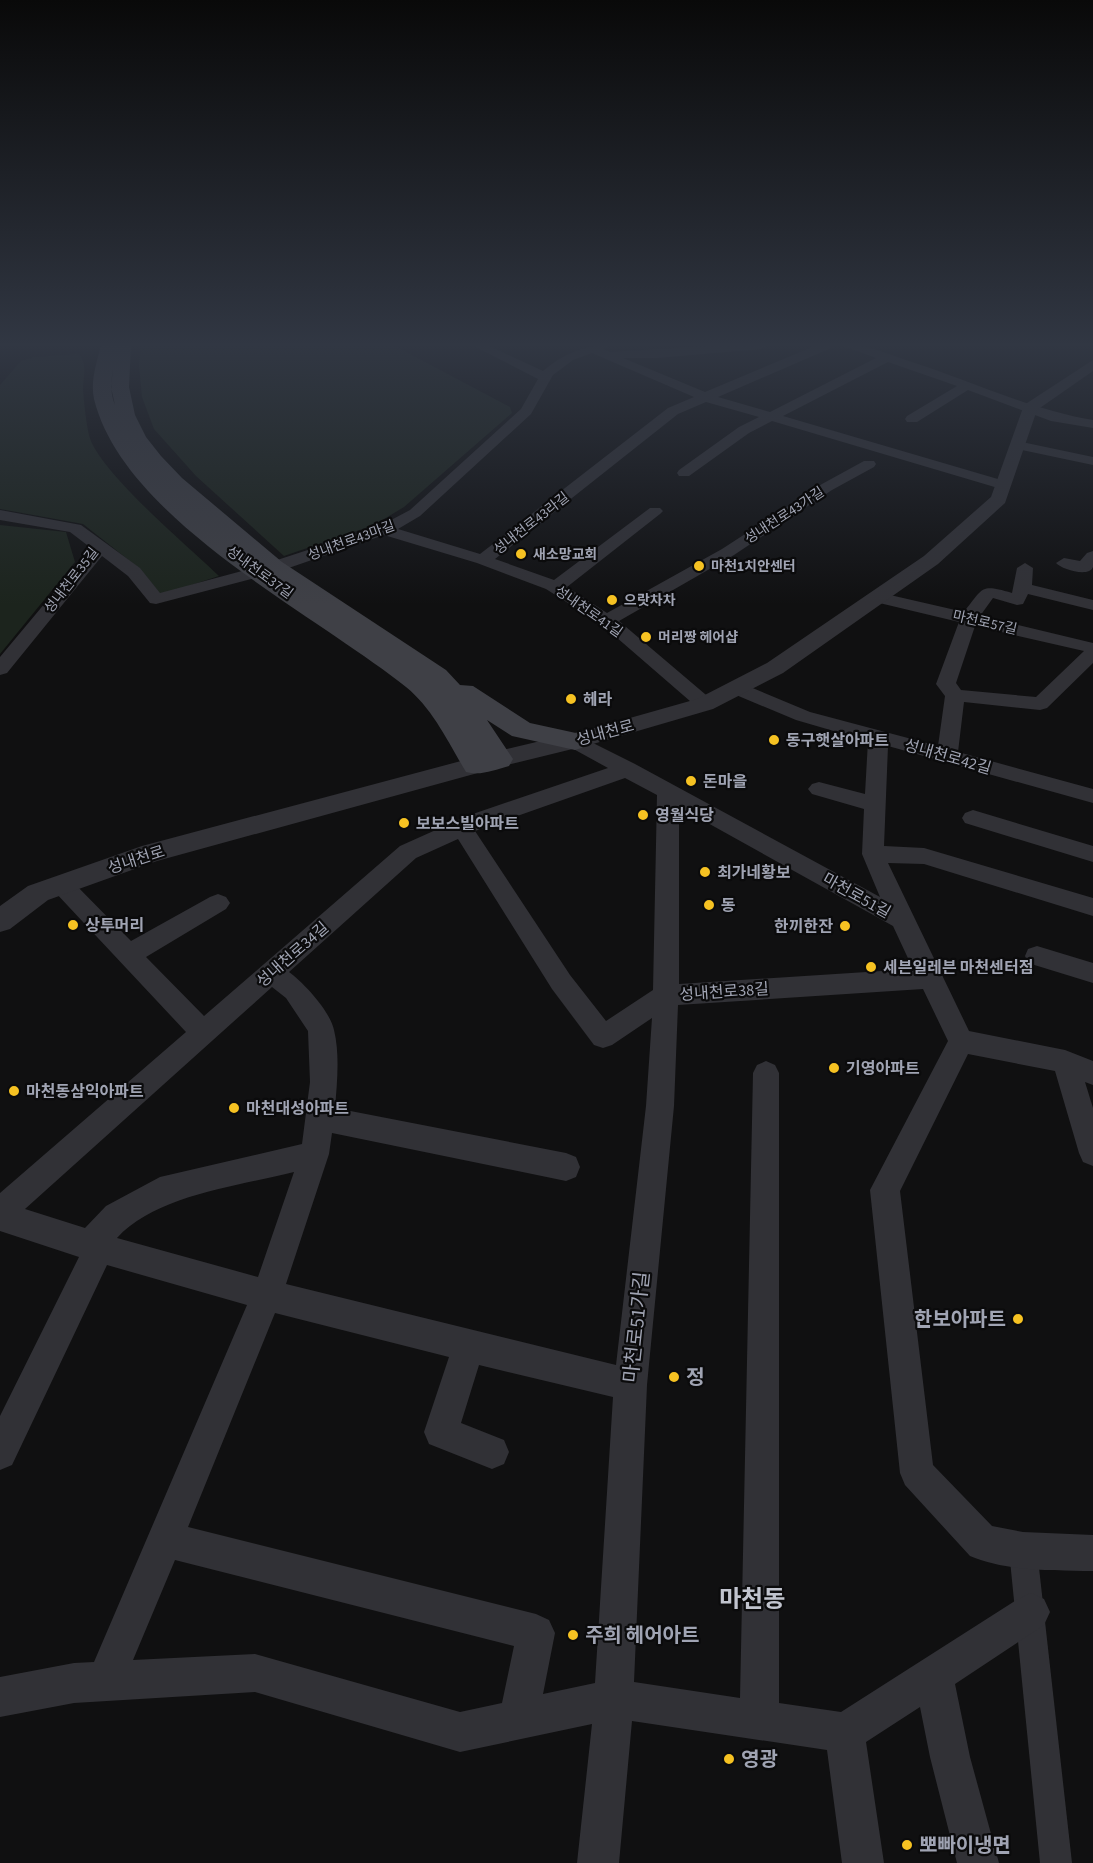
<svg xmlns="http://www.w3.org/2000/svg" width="1093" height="1863" viewBox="0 0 1093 1863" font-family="'Source Sans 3','Noto Sans KR',sans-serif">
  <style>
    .green { fill: #1c241d }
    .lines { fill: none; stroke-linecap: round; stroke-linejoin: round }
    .pedestrian { fill: #313136; fill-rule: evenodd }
    .minor { fill: #313136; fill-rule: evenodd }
    .tertiary { fill: #313136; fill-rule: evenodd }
    .secondary { fill: #3f4046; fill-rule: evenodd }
    .poi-dot { fill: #f6c222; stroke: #0b0b0c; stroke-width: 2 }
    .labels { text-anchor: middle; stroke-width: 4.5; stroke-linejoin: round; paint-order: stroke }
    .far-street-label { font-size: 14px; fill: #a0a4b3; stroke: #0b0b0c }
    .far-poi-label { font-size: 14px; font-weight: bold; fill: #a0a4b3; stroke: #0b0b0c; text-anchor: start }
    .poi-label { font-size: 16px; font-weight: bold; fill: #a0a4b3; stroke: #0b0b0c; text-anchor: start }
    .street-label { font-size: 16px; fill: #a0a4b3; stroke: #0b0b0c }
    .near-poi-label { font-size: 20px; font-weight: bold; fill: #a0a4b3; stroke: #0b0b0c; text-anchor: start }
    .near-street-label { font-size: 20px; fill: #a0a4b3; stroke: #0b0b0c }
    .near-quarter-label { font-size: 24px; font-weight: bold; fill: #c1c4ce; stroke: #0b0b0c }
  </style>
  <rect width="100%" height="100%" fill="#101011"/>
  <path class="green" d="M 141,345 L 393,345 L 510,407 L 512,413 L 404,507 L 374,525 L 284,556 L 196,476 L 154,429 L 142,397 L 139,366 Z
    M 79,354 C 88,365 83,377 83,389 C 84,402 86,423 89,435 C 97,470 190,548 219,576 L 161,595 L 140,569 L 83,524 L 0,509 L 0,385 L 21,361 L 35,357 Z
    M 0,525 L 66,532 L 75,562 L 0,654 Z"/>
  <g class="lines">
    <path class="pedestrian" d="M 1023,1536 L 1033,1540 L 1037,1550 L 1072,1863 L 1040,1863 L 1009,1550 L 1013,1540 Z"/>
    <path class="minor" d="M 472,345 L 487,345 L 543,371 C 563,354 584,345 610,345 L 603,349 L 610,352 L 723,345 L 767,345 L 761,349 L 657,358 L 623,358 L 705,392 L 817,345 L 833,345 L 831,348 L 718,397 L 770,412 L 876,358 L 841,345 C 864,343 885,353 906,360 C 969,380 1028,409 1093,420 L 1093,428 L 1051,421 L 968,390 L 917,422 L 907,422 L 905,419 L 907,416 L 957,386 L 888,362 L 783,416 L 1008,482 L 1010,485 L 1008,488 L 998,488 L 772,421 L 749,433 L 689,476 L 679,476 L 677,473 L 679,470 L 739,427 L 759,417 L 706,402 L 678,414 L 495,559 L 554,580 L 650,508 L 660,508 L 663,511 L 660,514 L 567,587 L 607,613 L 722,549 L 822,484 L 864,461 L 874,461 L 876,464 L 874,467 L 832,490 L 734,555 L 619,621 L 712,700 L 715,704 L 712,708 L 705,710 L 698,708 L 601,624 L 546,589 L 477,563 L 384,535 L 280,571 L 268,571 L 266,567 L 268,563 L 378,527 L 410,510 L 521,409 L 538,379 ZM 592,353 L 694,397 L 668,408 L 480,554 L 398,529 L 420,516 L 531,414 L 553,375 L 573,360 Z
      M 1017,441 L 1093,457 L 1093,465 L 1012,448 L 1010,445 Z
      M 0,510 L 81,525 L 140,568 L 160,593 L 257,567 L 265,572 L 263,576 L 156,604 L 150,603 L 128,576 L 102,556 L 7,673 L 0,675 L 0,657 L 91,548 L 70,532 L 0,520 Z
      M 1093,551 C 1093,555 1093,563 1093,567 C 1089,578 1061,569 1056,563 L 1064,558 L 1080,561 L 1087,553 Z
      M 1025,563 L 1033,568 L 1032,585 L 1093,600 L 1093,610 L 1028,594 L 1023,604 L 1017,605 L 993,598 L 980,616 L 1093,643 L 1093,663 L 1047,708 L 1040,710 L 964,702 L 958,752 L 1093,789 L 1093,803 L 888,746 L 884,846 L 924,848 L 1093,898 L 1093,916 L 924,864 L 888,863 L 969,1031 L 1065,1050 L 1093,1061 L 1093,1085 L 1085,1082 L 1093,1108 L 1093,1166 L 1083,1162 L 1079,1153 L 1055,1071 L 968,1054 L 900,1191 L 933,1465 L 992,1526 L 1023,1532 L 1093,1535 L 1093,1571 C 1052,1570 1008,1572 970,1556 L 905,1485 L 900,1473 L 870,1190 L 948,1041 L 923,989 L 678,1005 L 674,1106 L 647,1385 L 634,1682 L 740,1698 L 753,1073 L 757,1065 L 766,1061 L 775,1065 L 779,1073 L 779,1703 L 841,1712 L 1018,1599 L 1031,1593 L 1044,1599 L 1050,1612 L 1044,1625 L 955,1684 L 970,1757 L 999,1863 L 957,1863 L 930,1757 L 920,1707 L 866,1742 L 884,1863 L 842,1863 L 827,1750 L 632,1721 L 619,1863 L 577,1863 L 592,1724 L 460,1752 L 255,1692 L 74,1703 L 0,1717 L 0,1677 L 74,1663 L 94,1662 L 247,1305 L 107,1265 L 12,1465 L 0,1470 L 0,1416 L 79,1257 L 0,1231 L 0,1193 L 186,1032 L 54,891 L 50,885 L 54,879 L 62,876 L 70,879 L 131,941 L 210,897 L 218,894 L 226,897 L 230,903 L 226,909 L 146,957 L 204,1016 L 400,846 L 467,816 L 608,768 L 568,746 L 565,741 L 568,736 L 575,734 L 635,764 L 880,897 L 862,854 L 864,809 L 812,794 L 808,789 L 812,784 L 819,782 L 865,794 L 868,741 L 796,720 L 729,692 L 726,688 L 729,684 L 743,684 L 810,712 L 938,746 L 945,696 L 936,684 L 959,622 L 871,601 L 868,597 L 871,593 L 877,592 L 964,612 C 984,587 980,584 1012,593 L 1017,568 ZM 975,626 L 1084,651 L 1036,697 L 961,690 L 956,683 ZM 625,778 L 657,795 L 653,990 L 606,1021 L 570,975 L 475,831 ZM 679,807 L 893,926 L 913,969 L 679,984 ZM 458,839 L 552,989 L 594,1045 L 603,1048 L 612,1045 L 652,1018 L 646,1106 L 616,1365 L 286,1284 L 329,1154 L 332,1133 L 566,1181 L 576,1177 L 580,1167 L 576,1157 L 566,1153 L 335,1108 C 337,1084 340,1054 334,1030 C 330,1011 304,983 289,972 L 416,858 ZM 272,987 L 286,998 L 308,1031 L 310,1082 L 302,1144 L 160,1177 L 106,1206 L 85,1228 L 25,1209 ZM 294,1172 L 258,1277 L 117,1238 C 156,1195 239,1186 294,1172 ZM 275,1313 L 449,1357 L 424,1432 L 429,1444 L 492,1469 L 504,1464 L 509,1452 L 504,1440 L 461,1423 L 479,1365 L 613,1397 L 595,1683 L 543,1694 L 555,1633 L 549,1620 L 536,1614 L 188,1527 ZM 175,1560 L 514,1646 L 502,1703 L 460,1712 L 255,1654 L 133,1660 Z
      M 973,810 L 1093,846 L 1093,862 L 965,823 L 962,818 L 965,813 Z
      M 1037,946 L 1093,963 L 1093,983 L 1028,963 L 1025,956 L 1028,949 Z"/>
    <path class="tertiary" d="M 1093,360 L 1093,371 L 1037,410 L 1005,503 L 938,564 L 783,673 L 713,709 L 593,744 L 499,767 L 490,765 L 487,759 L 490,753 L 591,729 L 697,699 L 767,663 L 924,556 L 991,497 L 1024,405 Z
      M 476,757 L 485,759 L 488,765 L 485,771 L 157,861 L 48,900 L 10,929 L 0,932 L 0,906 L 28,886 L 142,846 Z"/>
    <path class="secondary" d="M 101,345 L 131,345 L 129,387 L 135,415 L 146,437 L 161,456 L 182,478 L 282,562 L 446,670 L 460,685 L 473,686 L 530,723 L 585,735 L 589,741 L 585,747 L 575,750 L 512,736 L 487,720 L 513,759 L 509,766 C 494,770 481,776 466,772 C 448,742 433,709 406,687 C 314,613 124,520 94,399 C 90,381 97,362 101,345 ZM 113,369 L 111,387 L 115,405 C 110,393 111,382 113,369 Z"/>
  </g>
  <linearGradient id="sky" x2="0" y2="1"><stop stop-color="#090909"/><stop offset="0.57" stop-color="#313743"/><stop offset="1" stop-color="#313743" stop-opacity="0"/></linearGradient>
  <rect width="1093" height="605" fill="url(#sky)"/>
  <g class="poi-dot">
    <circle cx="521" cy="554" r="6"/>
    <circle cx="699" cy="566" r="6"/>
    <circle cx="612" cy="600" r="6"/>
    <circle cx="646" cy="637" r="6"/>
    <circle cx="571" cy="699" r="6"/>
    <circle cx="774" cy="740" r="6"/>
    <circle cx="691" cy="781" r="6"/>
    <circle cx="643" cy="815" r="6"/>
    <circle cx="404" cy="823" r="6"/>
    <circle cx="705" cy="872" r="6"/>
    <circle cx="709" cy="905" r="6"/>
    <circle cx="73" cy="925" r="6"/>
    <circle cx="845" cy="926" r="6"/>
    <circle cx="871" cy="967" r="6"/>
    <circle cx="834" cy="1068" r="6"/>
    <circle cx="14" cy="1091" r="6"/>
    <circle cx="234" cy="1108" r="6"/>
    <circle cx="1018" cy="1319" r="6"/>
    <circle cx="674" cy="1377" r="6"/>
    <circle cx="573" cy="1635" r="6"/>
    <circle cx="729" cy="1759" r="6"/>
    <circle cx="907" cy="1845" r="6"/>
  </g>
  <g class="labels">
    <g class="far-street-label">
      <text transform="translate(784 515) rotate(-33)" y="5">성내천로43가길</text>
      <text transform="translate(531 523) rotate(-38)" y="5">성내천로43라길</text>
      <text transform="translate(351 540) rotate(-20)" y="5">성내천로43마길</text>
      <text transform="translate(260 572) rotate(36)" y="5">성내천로37길</text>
      <text transform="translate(71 580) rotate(-52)" y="5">성내천로35길</text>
      <text transform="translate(589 611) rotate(35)" y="5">성내천로41길</text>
      <text transform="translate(985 622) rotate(13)" y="5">마천로57길</text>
    </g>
    <g class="far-poi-label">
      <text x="533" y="559">새소망교회</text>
      <text x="711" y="571">마천1치안센터</text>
      <text x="624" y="605">으랏차차</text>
      <text x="658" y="642">머리짱 헤어샵</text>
    </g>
    <g class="poi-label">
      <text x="583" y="705">헤라</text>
      <text x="786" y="746">동구햇살아파트</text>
      <text x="703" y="787">돈마을</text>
      <text x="655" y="821">영월식당</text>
      <text x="416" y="829">보보스빌아파트</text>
      <text x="717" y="878">최가네황보</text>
      <text x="721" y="911">동</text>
      <text x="85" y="931">상투머리</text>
      <text x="833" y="932" text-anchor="end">한끼한잔</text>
      <text x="883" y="973">세븐일레븐 마천센터점</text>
      <text x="846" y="1074">기영아파트</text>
      <text x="26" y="1097">마천동삼익아파트</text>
      <text x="246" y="1114">마천대성아파트</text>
    </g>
    <g class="street-label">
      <text transform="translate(605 732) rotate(-15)" y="6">성내천로</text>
      <text transform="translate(948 756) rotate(16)" y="6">성내천로42길</text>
      <text transform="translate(136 859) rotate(-18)" y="6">성내천로</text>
      <text transform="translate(857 895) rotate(29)" y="6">마천로51길</text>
      <text transform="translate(292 954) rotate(-41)" y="6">성내천로34길</text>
      <text transform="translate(724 991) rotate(-4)" y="6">성내천로38길</text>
    </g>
    <g class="near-poi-label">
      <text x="1006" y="1326" text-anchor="end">한보아파트</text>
      <text x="686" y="1384">정</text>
      <text x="585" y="1642">주희 헤어아트</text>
      <text x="741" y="1766">영광</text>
      <text x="919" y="1852">뽀빠이냉면</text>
    </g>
    <g class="near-street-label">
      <text transform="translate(636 1327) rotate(-84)" y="7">마천로51가길</text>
    </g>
    <g class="near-quarter-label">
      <text x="752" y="1607">마천동</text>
    </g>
  </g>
</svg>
